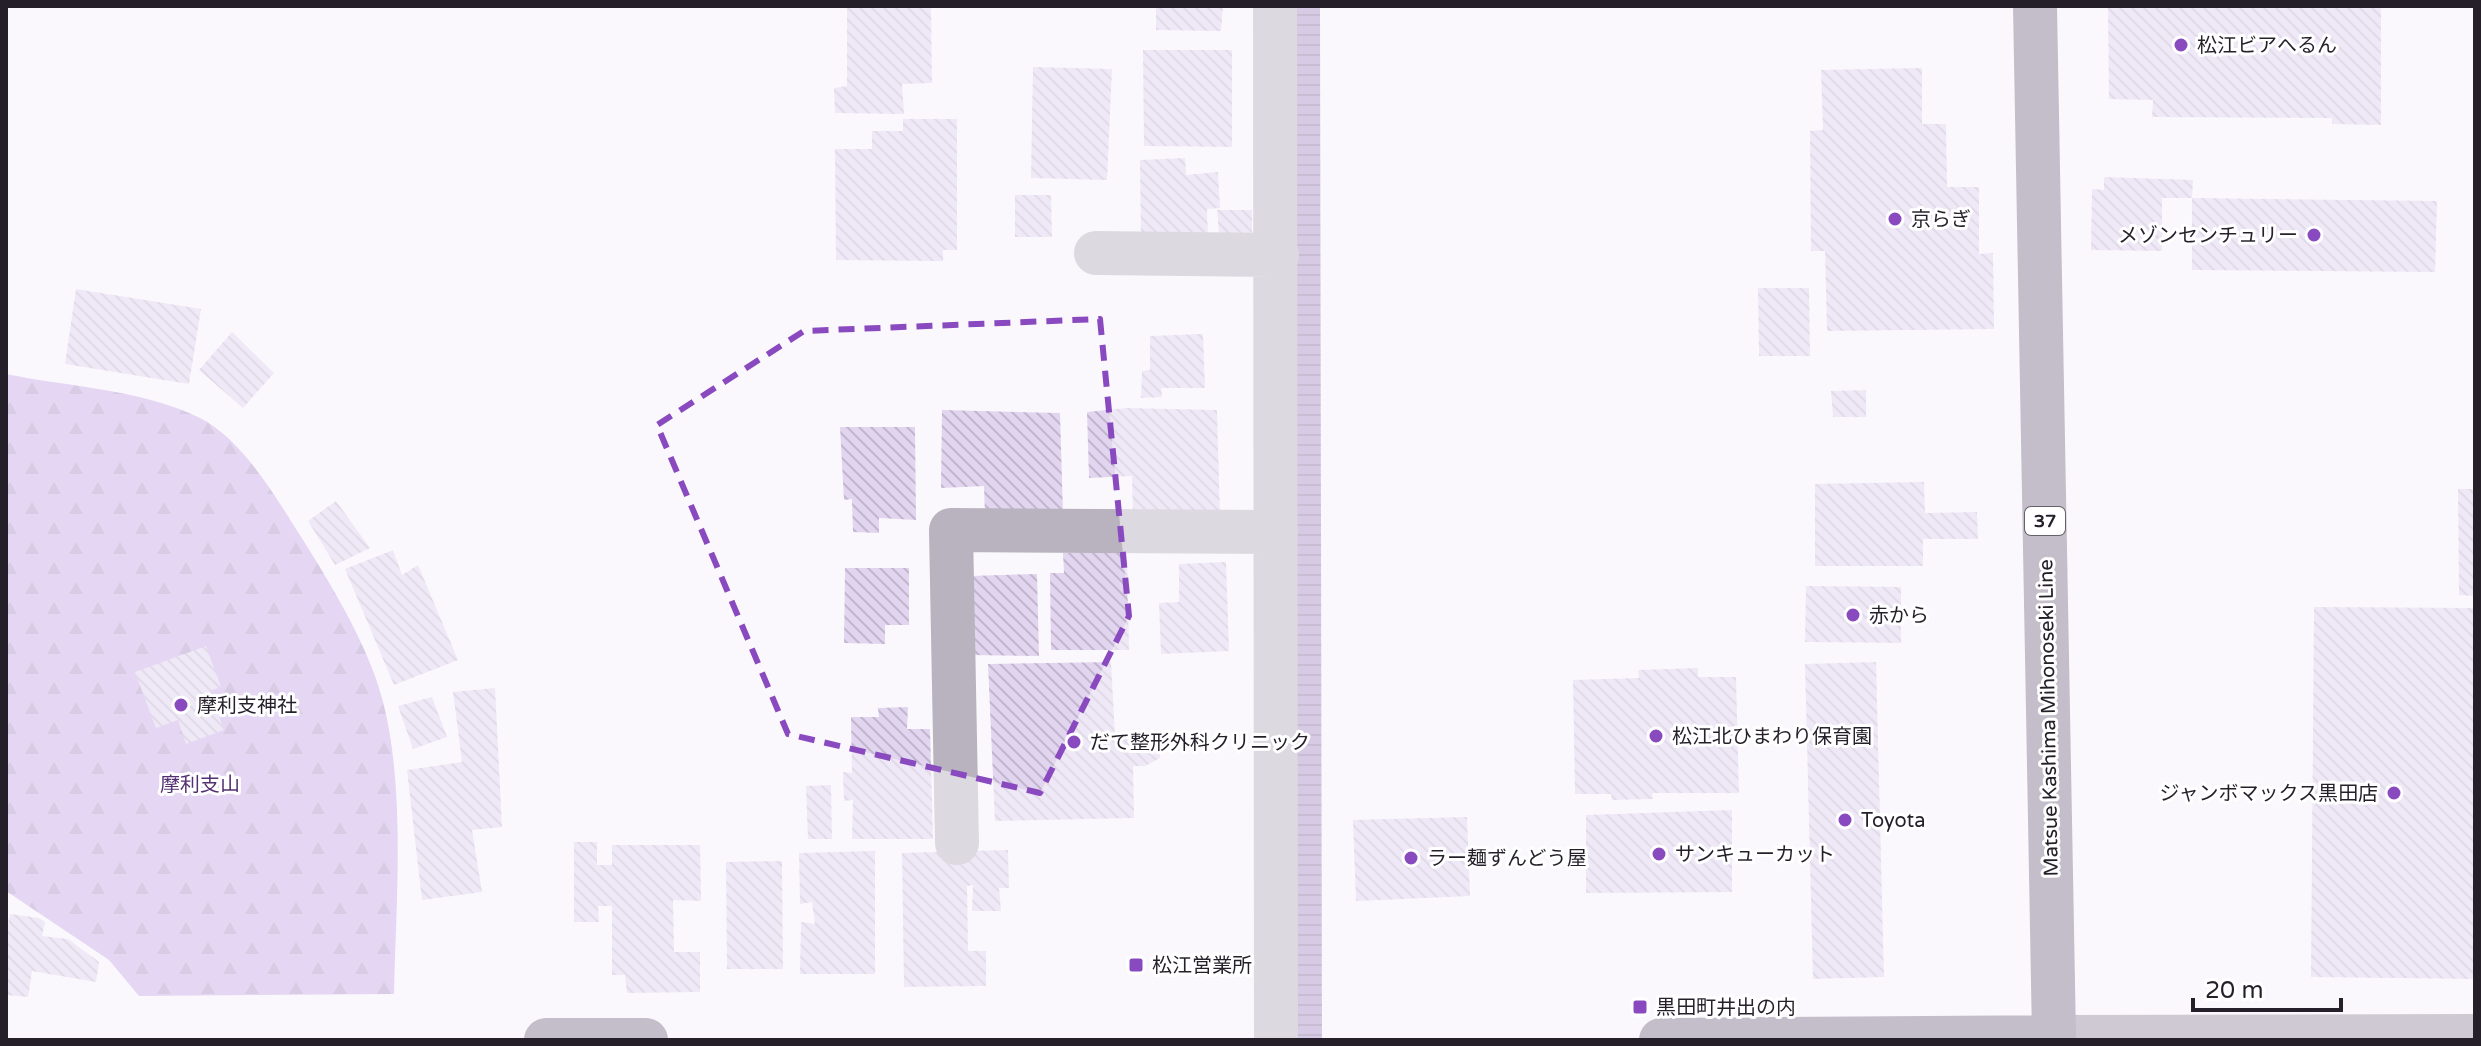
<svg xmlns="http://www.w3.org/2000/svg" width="2481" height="1046" viewBox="0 0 2481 1046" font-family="'Varela Round','Noto Sans JP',sans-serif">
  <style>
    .forest { fill: url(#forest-firs) }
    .water { fill: url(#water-rules) }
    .building { fill: url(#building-back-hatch) }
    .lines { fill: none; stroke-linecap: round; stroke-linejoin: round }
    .street { stroke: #b8b3be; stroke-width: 44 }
    .secondary { stroke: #9890a1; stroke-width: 44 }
    .primary { stroke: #82788c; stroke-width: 44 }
    .marked { fill: none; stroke: #8a4abf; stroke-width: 6; stroke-dasharray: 16 10; stroke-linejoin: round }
    .poi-dot { fill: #8a4abf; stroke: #fff; stroke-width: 3 }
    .labels { text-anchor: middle; stroke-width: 6; stroke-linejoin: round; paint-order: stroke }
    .shield { fill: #fff; stroke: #666269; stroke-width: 2 }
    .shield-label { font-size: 18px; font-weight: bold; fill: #241f29 }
    .poi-label { font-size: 20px; fill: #241f29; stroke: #fff; text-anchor: start }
    .street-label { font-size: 20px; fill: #241f29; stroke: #fff }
    .park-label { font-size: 20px; fill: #533071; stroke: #fff }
  </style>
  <defs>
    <pattern id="forest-firs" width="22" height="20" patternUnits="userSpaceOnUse" patternTransform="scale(2)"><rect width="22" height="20" fill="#caafe6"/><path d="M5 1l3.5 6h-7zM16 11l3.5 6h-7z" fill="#ad96c5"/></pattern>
    <pattern id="water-rules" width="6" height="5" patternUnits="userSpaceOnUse" patternTransform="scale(2)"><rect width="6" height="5" fill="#ac92c8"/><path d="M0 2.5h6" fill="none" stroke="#8c77a2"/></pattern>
    <pattern id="building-back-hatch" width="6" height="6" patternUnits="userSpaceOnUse" patternTransform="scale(2)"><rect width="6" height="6" fill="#e1d5ef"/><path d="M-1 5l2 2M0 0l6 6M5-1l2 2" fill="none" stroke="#c1b6cd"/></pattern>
  </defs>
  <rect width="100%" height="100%" fill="#fbf8fd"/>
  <path class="forest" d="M 6,374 C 69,387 141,389 200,418 C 238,437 269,486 291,521 C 324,573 366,639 382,698 C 406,786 396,903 394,994 L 139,996 L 109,960 L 6,891 Z"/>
  <path class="water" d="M 1297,6 L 1320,6 L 1322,1040 L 1297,1040 Z"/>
  <path class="building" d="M 847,6 L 931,6 L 932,83 L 902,84 L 904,114 L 835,113 L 834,88 L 847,86 Z
    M 1156,6 L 1223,6 L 1221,31 L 1156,30 Z
    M 2108,6 L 2381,6 L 2381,125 L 2332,124 L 2332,118 L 2152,117 L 2153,100 L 2109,99 Z
    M 1143,50 L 1232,50 L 1232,147 L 1144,146 Z
    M 1033,67 L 1112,69 L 1107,180 L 1031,178 Z
    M 1922,68 L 1922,124 L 1946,124 L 1947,187 L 1979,187 L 1979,254 L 1993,253 L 1994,329 L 1827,331 L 1825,251 L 1811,251 L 1810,131 L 1823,130 L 1821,70 Z
    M 903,119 L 957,119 L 957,250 L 943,250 L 943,261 L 836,260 L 835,149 L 872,149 L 872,131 L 903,131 Z
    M 1185,158 L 1186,175 L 1218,172 L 1220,208 L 1207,209 L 1208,240 L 1141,241 L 1140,160 Z
    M 2104,177 L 2193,180 L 2192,198 L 2162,198 L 2162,251 L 2091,250 L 2092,189 L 2104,190 Z
    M 1015,195 L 1051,195 L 1052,237 L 1015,237 Z
    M 2192,198 L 2437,201 L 2435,272 L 2192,270 Z
    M 1217,210 L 1252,210 L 1252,242 L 1220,244 Z
    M 1758,288 L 1809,288 L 1810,356 L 1759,356 Z
    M 76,289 L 201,309 L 189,384 L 65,364 Z
    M 232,332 L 274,373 L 243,408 L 199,370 Z
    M 1203,334 L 1205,388 L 1161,388 L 1162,397 L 1141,398 L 1142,371 L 1150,370 L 1150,336 Z
    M 1866,390 L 1866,417 L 1833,417 L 1831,391 Z
    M 1127,408 L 1217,410 L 1220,517 L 1133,516 L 1132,476 L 1089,478 L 1087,412 Z
    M 942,410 L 1060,413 L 1063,515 L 985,515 L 984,486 L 941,488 Z
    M 840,427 L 915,427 L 916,520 L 879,518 L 879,533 L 853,532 L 852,499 L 844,500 Z
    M 1924,482 L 1925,513 L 1977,512 L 1978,539 L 1923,539 L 1923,566 L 1815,566 L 1815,484 Z
    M 2458,489 L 2475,489 L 2475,596 L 2459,595 Z
    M 336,501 L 370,548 L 335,565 L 308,521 Z
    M 393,550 L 402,575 L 418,565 L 458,660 L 394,685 L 345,569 Z
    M 1127,551 L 1129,650 L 1051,650 L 1050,573 L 1064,573 L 1063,553 Z
    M 1226,562 L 1229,651 L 1161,654 L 1159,603 L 1179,602 L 1179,564 Z
    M 845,568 L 909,568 L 909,625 L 885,625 L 885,644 L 844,643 Z
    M 1037,574 L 1039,656 L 972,655 L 969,576 Z
    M 1806,586 L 1901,587 L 1901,643 L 1805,642 Z
    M 2314,607 L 2475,608 L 2475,979 L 2311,977 Z
    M 206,646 L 221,687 L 210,691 L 224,730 L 186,744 L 178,720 L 156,728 L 135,672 Z
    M 1111,662 L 1115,737 L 1151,738 L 1160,747 L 1160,758 L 1145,766 L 1133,766 L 1134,818 L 995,821 L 988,664 Z
    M 1876,662 L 1884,977 L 1813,979 L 1805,664 Z
    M 1698,668 L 1698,677 L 1736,677 L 1739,793 L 1652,793 L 1653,799 L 1612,800 L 1611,794 L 1575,794 L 1573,680 L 1639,678 L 1638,670 Z
    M 495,688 L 502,827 L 472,830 L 482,892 L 422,900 L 407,770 L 462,762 L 453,692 Z
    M 432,697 L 447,737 L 413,749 L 398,706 Z
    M 908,707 L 907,729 L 930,729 L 933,839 L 852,839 L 853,800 L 844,801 L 843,772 L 852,773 L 851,717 L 879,717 L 878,708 Z
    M 831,785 L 832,839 L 808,839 L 806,786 Z
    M 1732,810 L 1732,892 L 1586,893 L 1586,815 Z
    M 1467,817 L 1470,896 L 1356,901 L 1353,820 Z
    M 574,842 L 597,842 L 597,865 L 612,865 L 612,845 L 700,845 L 701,901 L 673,900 L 674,952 L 700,952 L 700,992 L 627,993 L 625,975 L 612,975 L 612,906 L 598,906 L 599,922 L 574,922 Z
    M 1008,850 L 1009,888 L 999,888 L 1001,911 L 972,911 L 973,885 L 967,886 L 968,951 L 986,951 L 986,986 L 904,987 L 902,853 Z
    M 875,851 L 875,974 L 800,974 L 801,922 L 815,924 L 812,902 L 800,904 L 799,853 Z
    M 782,861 L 783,969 L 727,969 L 726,862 Z
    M 10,914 L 39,918 L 45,922 L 42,936 L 68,939 L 99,962 L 96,982 L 32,971 L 28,997 L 6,995 L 6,933 Z"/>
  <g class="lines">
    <path class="street" d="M 1275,6 L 1276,1040
      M 1096,253 L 1277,255
      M 957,843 L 951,530 L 1276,532"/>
    <path class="secondary" d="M 2054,1037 L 2475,1036"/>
    <path class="primary" d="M 546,1040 L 646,1040
      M 1661,1040 L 2054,1037 L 2035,6"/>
  </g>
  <path d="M0 0H2481V1046H0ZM 1100,319 L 1129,616 L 1040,793 L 788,734 L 657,425 L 804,331 Z" fill="#fbf8fd" fill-opacity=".55" fill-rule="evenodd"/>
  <path class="marked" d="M 1100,319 L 1129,616 L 1040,793 L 788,734 L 657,425 L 804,331 Z"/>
  <g class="poi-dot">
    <circle cx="2181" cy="45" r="8"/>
    <circle cx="1895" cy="219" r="8"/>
    <circle cx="2314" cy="235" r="8"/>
    <circle cx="1853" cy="615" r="8"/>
    <circle cx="181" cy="705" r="8"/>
    <circle cx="1656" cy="736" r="8"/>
    <circle cx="1074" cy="742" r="8"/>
    <circle cx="2394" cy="793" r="8"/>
    <circle cx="1845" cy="820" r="8"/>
    <circle cx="1659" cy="854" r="8"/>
    <circle cx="1411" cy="858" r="8"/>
    <rect x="1128" y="957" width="16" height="16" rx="4"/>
    <rect x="1632" y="999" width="16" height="16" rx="4"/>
  </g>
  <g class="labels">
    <rect class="shield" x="2025" y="507" width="40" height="28" rx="6"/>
    <g class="shield-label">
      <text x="2045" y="527">37</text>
    </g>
    <g class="poi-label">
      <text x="2197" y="52">松江ビアへるん</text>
      <text x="1911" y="226">京らぎ</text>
      <text x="2298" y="242" text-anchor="end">メゾンセンチュリー</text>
      <text x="1869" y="622">赤から</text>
      <text x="197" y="712">摩利支神社</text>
      <text x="1672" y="743">松江北ひまわり保育園</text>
      <text x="1090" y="749">だて整形外科クリニック</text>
      <text x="2378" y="800" text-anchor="end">ジャンボマックス黒田店</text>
      <text x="1861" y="827">Toyota</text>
      <text x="1675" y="861">サンキューカット</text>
      <text x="1427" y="865">ラー麺ずんどう屋</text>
      <text x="1152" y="972">松江営業所</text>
      <text x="1656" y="1014">黒田町井出の内</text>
    </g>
    <g class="street-label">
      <text transform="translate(2048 718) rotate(-91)" y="7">Matsue Kashima Mihonoseki Line</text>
    </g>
    <g class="park-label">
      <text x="200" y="791">摩利支山</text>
    </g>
  </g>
  <rect width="2481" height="1046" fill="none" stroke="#241f29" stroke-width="16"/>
  <path d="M2193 998v12h148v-12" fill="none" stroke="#241f29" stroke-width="4"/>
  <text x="2205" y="998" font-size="24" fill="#241f29" stroke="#ffffff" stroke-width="6" paint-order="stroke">20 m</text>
</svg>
